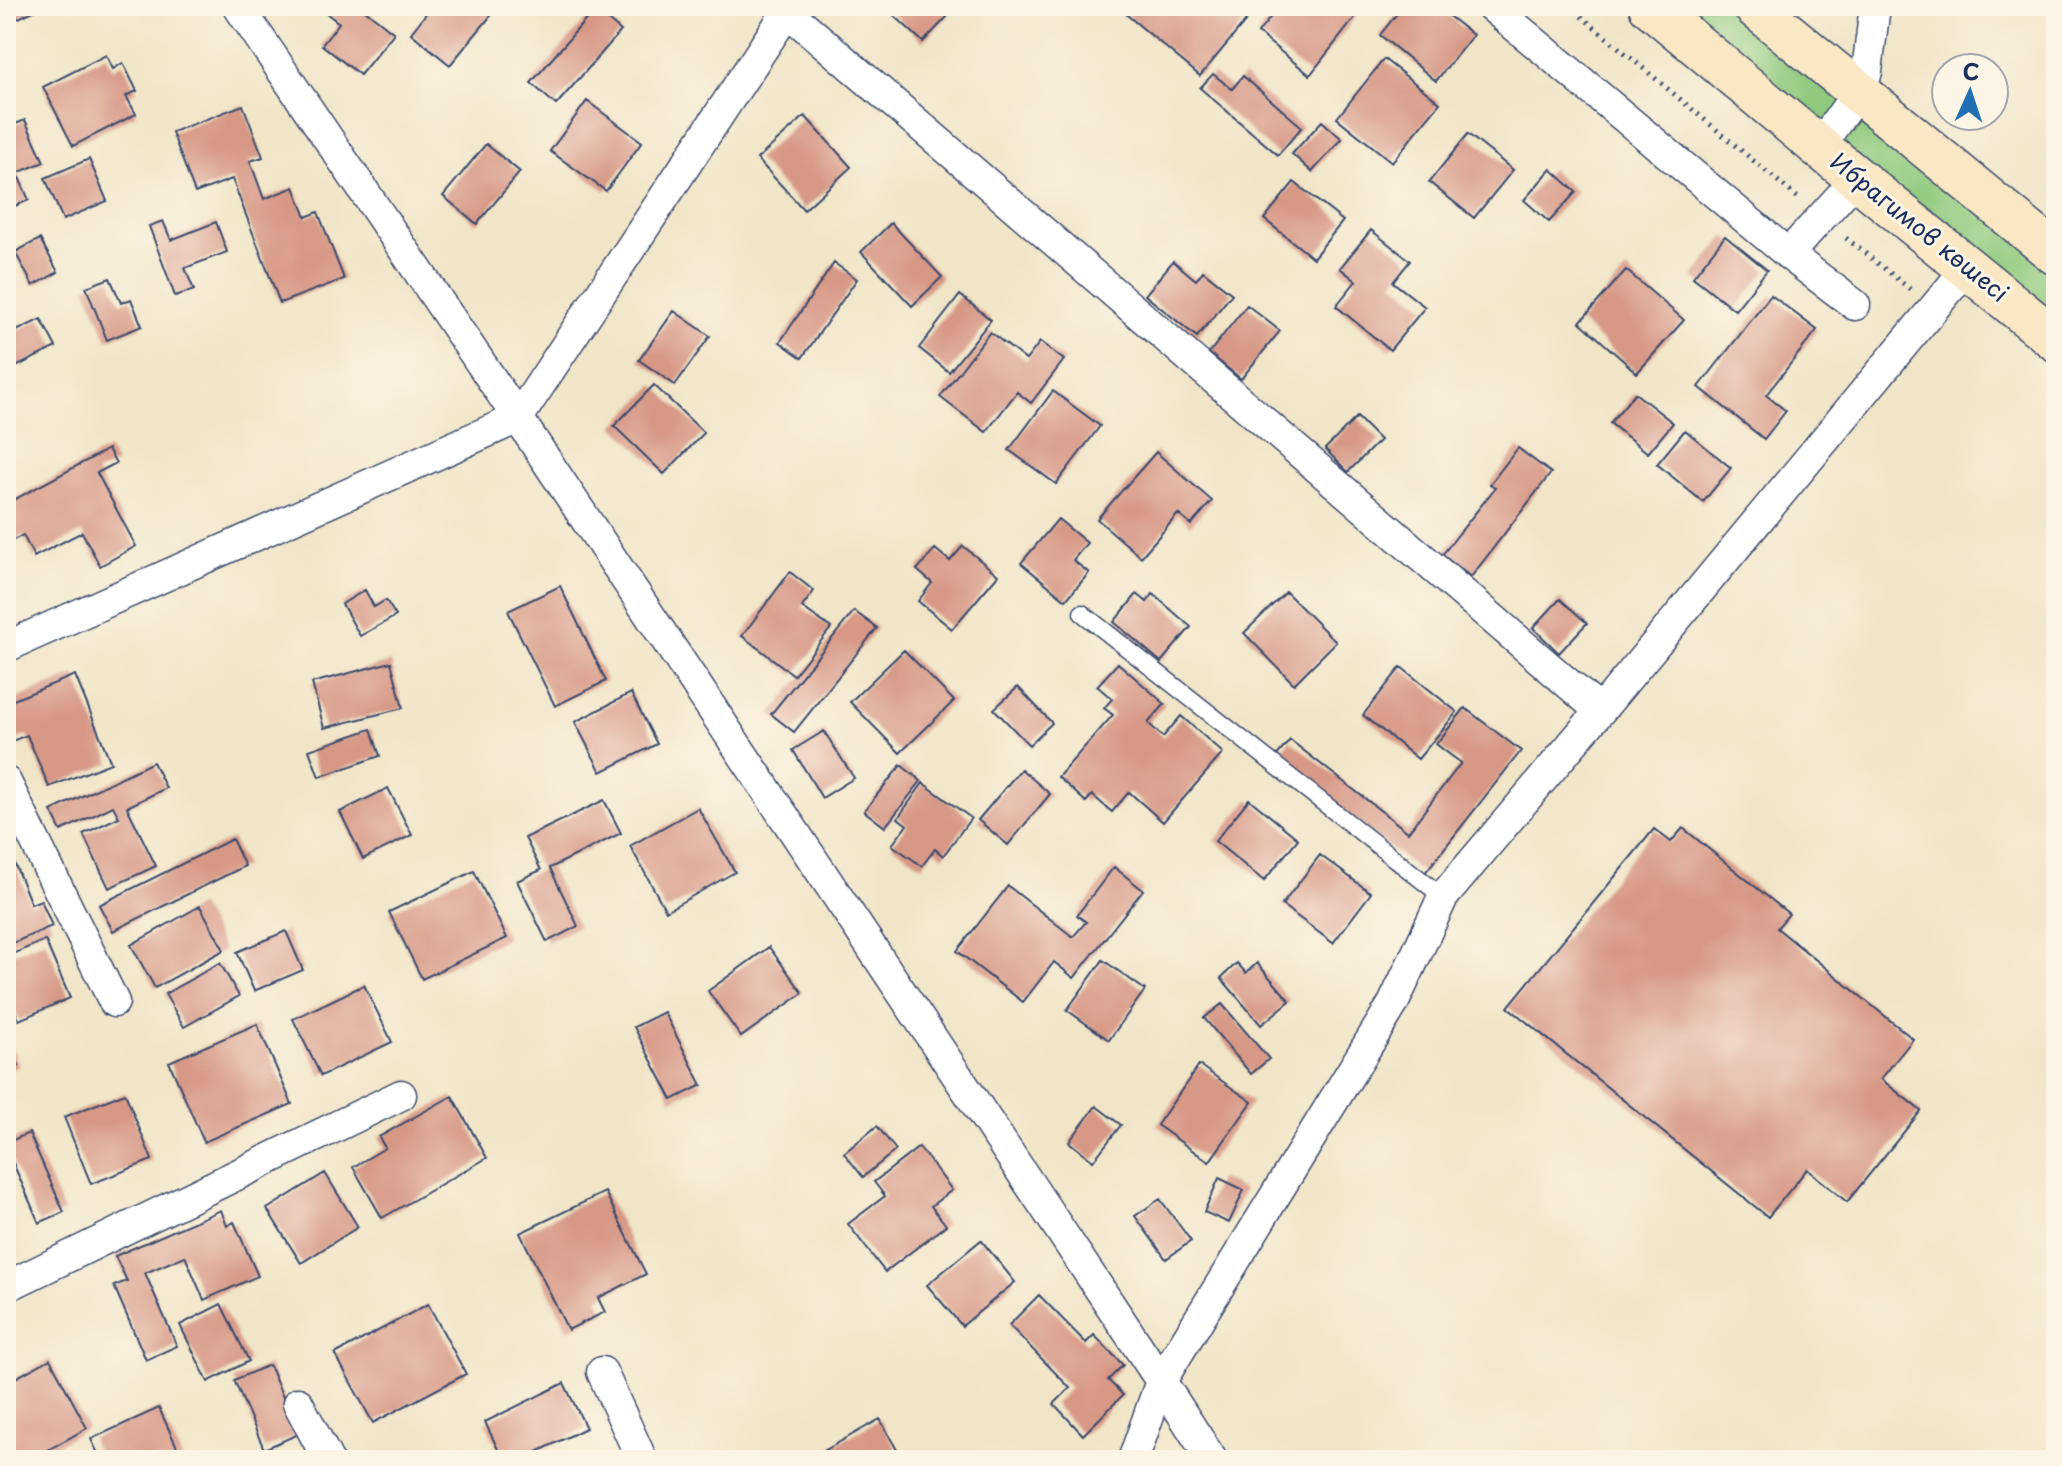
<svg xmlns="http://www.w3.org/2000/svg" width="2062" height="1466" viewBox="0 0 2062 1466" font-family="'Playpen Sans',sans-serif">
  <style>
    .green { fill: #8fca7e; stroke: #557c6e; stroke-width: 2 }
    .building { fill: #d79886 }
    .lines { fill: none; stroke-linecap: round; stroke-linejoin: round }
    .lane-casing { stroke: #3b4a6e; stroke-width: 19 }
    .street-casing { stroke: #3b4a6e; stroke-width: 33 }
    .secondary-casing { stroke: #3b4a6e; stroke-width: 45 }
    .path { stroke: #3b4a6e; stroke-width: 5; stroke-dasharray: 2 6; stroke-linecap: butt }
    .lane { stroke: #fff; stroke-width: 16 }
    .street { stroke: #fff; stroke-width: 30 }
    .secondary { stroke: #fae7c3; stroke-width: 42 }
    .labels { text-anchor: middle; stroke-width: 6; stroke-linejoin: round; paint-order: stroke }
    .street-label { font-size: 24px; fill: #1b2f5e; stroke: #fcf5e5 }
  </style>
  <rect width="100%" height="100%" fill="#fcf5e5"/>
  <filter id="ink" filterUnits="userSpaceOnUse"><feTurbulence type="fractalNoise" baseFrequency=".0125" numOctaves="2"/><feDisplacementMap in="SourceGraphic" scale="16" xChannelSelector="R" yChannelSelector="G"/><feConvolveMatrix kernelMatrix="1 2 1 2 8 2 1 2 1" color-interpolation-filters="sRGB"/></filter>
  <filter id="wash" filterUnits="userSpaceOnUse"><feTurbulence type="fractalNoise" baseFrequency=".006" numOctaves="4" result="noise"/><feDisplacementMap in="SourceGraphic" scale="32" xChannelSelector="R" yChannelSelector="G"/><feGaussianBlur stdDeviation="1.8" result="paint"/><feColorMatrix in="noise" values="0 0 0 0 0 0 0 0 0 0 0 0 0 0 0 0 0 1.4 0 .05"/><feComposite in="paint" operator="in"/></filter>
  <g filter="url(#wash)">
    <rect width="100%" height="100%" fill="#f0e5c7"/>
    <path class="green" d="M 1658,6 L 1737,6 L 1849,99 L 1818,139 Z
      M 1858,107 L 2056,268 L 2056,333 L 1829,146 Z"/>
    <g id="blocks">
      <path class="building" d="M 6,6 L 44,6 L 6,24 Z
        M 317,6 L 360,6 L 394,33 L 360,75 L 322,45 L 339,23 Z
        M 432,6 L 499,6 L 450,65 L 411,33 Z
        M 884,6 L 938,6 L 948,16 L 923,42 Z
        M 1134,6 L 1252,6 L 1256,9 L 1200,76 L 1127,15 Z
        M 1279,6 L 1364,6 L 1310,75 L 1258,33 Z
        M 1403,6 L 1436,6 L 1473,35 L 1436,81 L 1380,35 Z
        M 595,9 L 621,31 L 556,105 L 531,83 Z
        M 106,55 L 113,69 L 123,63 L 137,91 L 126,96 L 136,114 L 73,146 L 43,87 Z
        M 1384,59 L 1440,103 L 1392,162 L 1337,118 Z
        M 1213,74 L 1232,89 L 1243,76 L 1302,127 L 1278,155 L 1200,88 Z
        M 587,101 L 642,142 L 606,191 L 550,151 Z
        M 243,105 L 263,157 L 250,161 L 264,199 L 294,187 L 306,217 L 318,212 L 344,279 L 280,303 L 232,179 L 195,193 L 172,132 Z
        M 805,116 L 851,167 L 804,210 L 757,159 Z
        M 25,120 L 44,162 L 17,173 L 29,200 L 6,210 L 6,128 Z
        M 1322,121 L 1342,139 L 1312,172 L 1292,154 Z
        M 1468,134 L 1513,170 L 1474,218 L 1429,182 Z
        M 486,144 L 520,172 L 477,224 L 443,196 Z
        M 89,159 L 107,201 L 63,220 L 45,178 Z
        M 1551,169 L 1576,192 L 1549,222 L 1524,200 Z
        M 1294,182 L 1343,221 L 1313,258 L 1264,219 Z
        M 163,221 L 171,240 L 216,222 L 227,252 L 185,268 L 194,290 L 175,296 L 149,226 Z
        M 891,223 L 942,277 L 912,306 L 861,252 Z
        M 1371,230 L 1410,261 L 1393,282 L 1425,307 L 1390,350 L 1336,306 L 1356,281 L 1340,268 Z
        M 1725,236 L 1767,270 L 1735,310 L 1693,277 Z
        M 40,239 L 58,272 L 33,286 L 15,252 Z
        M 1173,261 L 1196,280 L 1203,271 L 1232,294 L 1197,337 L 1145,295 Z
        M 834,263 L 857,279 L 802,358 L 780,342 Z
        M 1626,270 L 1684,320 L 1637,373 L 1580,322 Z
        M 110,278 L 121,303 L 131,299 L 142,326 L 107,340 L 86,287 Z
        M 960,295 L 991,320 L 949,372 L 919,348 Z
        M 1771,295 L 1817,330 L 1766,395 L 1786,411 L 1764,439 L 1699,387 Z
        M 1247,305 L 1280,331 L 1241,379 L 1209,353 Z
        M 674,311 L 710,336 L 675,385 L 639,360 Z
        M 41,319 L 56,347 L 6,372 L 6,336 Z
        M 990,332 L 1026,360 L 1040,342 L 1064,360 L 1031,403 L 1017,392 L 986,432 L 940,397 Z
        M 654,385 L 704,433 L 664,474 L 614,426 Z
        M 1053,391 L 1100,426 L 1056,484 L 1009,450 Z
        M 1635,393 L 1673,423 L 1648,453 L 1610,423 Z
        M 1357,417 L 1380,440 L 1348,472 L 1325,449 Z
        M 1685,430 L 1731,468 L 1703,502 L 1657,464 Z
        M 1518,448 L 1551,473 L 1471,577 L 1442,555 L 1495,488 L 1490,484 Z
        M 108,449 L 116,463 L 97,473 L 136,546 L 100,566 L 82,532 L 34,557 L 23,535 L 6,544 L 6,504 Z
        M 1156,452 L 1212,501 L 1191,525 L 1178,514 L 1141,557 L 1097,519 Z
        M 1058,519 L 1087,543 L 1073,560 L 1089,573 L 1066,600 L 1021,563 Z
        M 963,546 L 998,575 L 952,629 L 918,601 L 932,583 L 917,570 L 935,549 L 950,561 Z
        M 790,572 L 814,591 L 802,607 L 831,628 L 794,675 L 742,636 Z
        M 560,586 L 606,681 L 555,706 L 508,611 Z
        M 365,590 L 374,607 L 386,600 L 396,616 L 360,636 L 342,604 Z
        M 1286,592 L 1336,642 L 1294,684 L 1244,633 Z
        M 1137,594 L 1147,602 L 1153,594 L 1191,627 L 1161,662 L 1114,622 Z
        M 1560,599 L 1587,623 L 1559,653 L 1533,628 Z
        M 854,611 L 877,628 L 794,732 L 771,714 Z
        M 904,650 L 954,701 L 900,753 L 850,702 Z
        M 391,662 L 403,708 L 324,728 L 312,683 Z
        M 1118,663 L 1165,704 L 1148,723 L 1163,737 L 1181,716 L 1223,753 L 1163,822 L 1129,792 L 1112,812 L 1092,795 L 1086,802 L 1058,777 L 1113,715 L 1104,708 L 1112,699 L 1097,686 Z
        M 1401,667 L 1457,712 L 1418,759 L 1363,715 Z
        M 75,675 L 111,763 L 49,787 L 27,735 L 12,741 L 6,725 L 6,703 Z
        M 1018,687 L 1052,723 L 1029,745 L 994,709 Z
        M 631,693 L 657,744 L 601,772 L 575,722 Z
        M 1465,708 L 1521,751 L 1424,874 L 1275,758 L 1290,740 L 1408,832 L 1461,763 L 1436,744 Z
        M 371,729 L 380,756 L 319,777 L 309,750 Z
        M 824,731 L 854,778 L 822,798 L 793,750 Z
        M 153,762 L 166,788 L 127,807 L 156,866 L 109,888 L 83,834 L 119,817 L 113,806 L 61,831 L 51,811 Z
        M 901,765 L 921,781 L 885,827 L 864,811 Z
        M 1021,769 L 1050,794 L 1008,845 L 978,820 Z
        M 923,783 L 971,818 L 943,856 L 935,849 L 922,866 L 892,845 L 907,825 L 898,818 Z
        M 388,788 L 412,835 L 363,859 L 340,812 Z
        M 1249,799 L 1298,839 L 1264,881 L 1215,841 Z
        M 604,800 L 621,833 L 550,868 L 578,926 L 547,942 L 517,881 L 541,870 L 525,838 Z
        M 698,808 L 735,872 L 666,911 L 630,846 Z
        M 1683,828 L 1789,914 L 1777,928 L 1913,1039 L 1881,1079 L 1921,1111 L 1847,1202 L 1807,1169 L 1768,1217 L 1508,1007 L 1654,829 L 1671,842 Z
        M 232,839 L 245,866 L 113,931 L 99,905 Z
        M 6,843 L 31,904 L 41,900 L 52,926 L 6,946 Z
        M 1320,855 L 1371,893 L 1333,943 L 1282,905 Z
        M 1114,867 L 1143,890 L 1074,978 L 1054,962 L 1023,1002 L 957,951 L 1008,886 L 1073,937 L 1086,922 L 1077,915 Z
        M 474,871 L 507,938 L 422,979 L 389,912 Z
        M 200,906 L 224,950 L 155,988 L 131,945 Z
        M 286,931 L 303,970 L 254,991 L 237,952 Z
        M 45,940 L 70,998 L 19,1020 L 6,992 L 6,957 Z
        M 769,947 L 803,993 L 741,1037 L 708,991 Z
        M 1103,960 L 1145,990 L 1109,1040 L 1067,1010 Z
        M 220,963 L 239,996 L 184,1027 L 165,994 Z
        M 1237,963 L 1246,973 L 1257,963 L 1290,1001 L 1261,1025 L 1221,978 Z
        M 364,985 L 392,1042 L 321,1076 L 293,1019 Z
        M 1222,1004 L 1269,1059 L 1251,1074 L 1204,1018 Z
        M 664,1012 L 702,1085 L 672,1100 L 634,1027 Z
        M 257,1024 L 292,1104 L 204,1142 L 169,1062 Z
        M 6,1034 L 19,1066 L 6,1072 Z
        M 1199,1065 L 1252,1102 L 1209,1162 L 1157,1125 Z
        M 125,1093 L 152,1160 L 91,1184 L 64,1117 Z
        M 452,1096 L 487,1158 L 382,1218 L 353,1167 L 385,1148 L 379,1137 Z
        M 1096,1106 L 1121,1125 L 1093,1161 L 1069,1142 Z
        M 877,1126 L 896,1150 L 863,1177 L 844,1153 Z
        M 29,1133 L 64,1212 L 39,1223 L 6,1147 L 6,1143 Z
        M 919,1147 L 952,1190 L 931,1206 L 946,1225 L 885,1272 L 848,1224 L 885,1196 L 874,1182 Z
        M 325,1173 L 358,1227 L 301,1263 L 267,1209 Z
        M 1219,1178 L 1244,1190 L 1229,1223 L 1204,1212 Z
        M 605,1192 L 646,1274 L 598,1298 L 605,1312 L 568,1330 L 520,1233 Z
        M 1160,1199 L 1191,1241 L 1166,1259 L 1135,1216 Z
        M 221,1210 L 227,1226 L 234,1222 L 258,1276 L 204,1300 L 185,1256 L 145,1273 L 177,1346 L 146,1360 L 114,1286 L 127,1281 L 115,1256 Z
        M 981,1240 L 1015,1282 L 962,1326 L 927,1285 Z
        M 1039,1295 L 1086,1343 L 1094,1335 L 1123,1365 L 1108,1380 L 1123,1395 L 1083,1435 L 1054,1404 L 1070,1388 L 1009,1325 Z
        M 221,1304 L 249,1361 L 208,1382 L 180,1325 Z
        M 428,1304 L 466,1374 L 373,1423 L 335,1354 Z
        M 50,1359 L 87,1428 L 30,1460 L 18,1460 L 6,1439 L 6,1383 Z
        M 269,1365 L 299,1434 L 264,1449 L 234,1380 Z
        M 564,1383 L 586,1428 L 521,1460 L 503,1460 L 485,1422 Z
        M 159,1408 L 183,1460 L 101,1460 L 91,1439 Z
        M 880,1419 L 897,1450 L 880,1460 L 808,1460 Z"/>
    </g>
  </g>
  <g filter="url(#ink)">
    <use href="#blocks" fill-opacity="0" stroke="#3b4a6e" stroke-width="2"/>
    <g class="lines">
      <g class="lane-casing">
        <path id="lane" d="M 1082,613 L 1443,897"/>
      </g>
      <g class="street-casing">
        <path id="street" d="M 781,6 L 1600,711
          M 1491,6 L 1788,254 L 1855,305
          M 787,12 L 518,418 L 1161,1381 L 1212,1460
          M 1819,147 L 1864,83 L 1867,71 L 1875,6
          M 1788,254 L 1857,178
          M 6,647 L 518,418 L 238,6
          M 6,782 L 114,1002
          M 6,1287 L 401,1095
          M 602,1372 L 642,1460
          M 298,1403 L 328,1460
          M 1133,1460 L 1161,1381 L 1393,1004 L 1443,897 L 1600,711 L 1967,268"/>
      </g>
      <g class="secondary-casing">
        <path id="secondary" d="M 1650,6 L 1819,147 L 2056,340
          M 1754,6 L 2056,254"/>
      </g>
      <path class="path" d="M 1569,6 L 1798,198
        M 1846,238 L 1910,289"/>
      <use href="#lane" class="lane"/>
      <use href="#street" class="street"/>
      <use href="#secondary" class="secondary"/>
    </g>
  </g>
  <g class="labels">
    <g class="street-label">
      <text transform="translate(1919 228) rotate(39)" y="8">Ибрагимов көшесі</text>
    </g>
  </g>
  <rect width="2062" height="1466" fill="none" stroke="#fcf5e5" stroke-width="32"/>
  <g transform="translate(1970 92) rotate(3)"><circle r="38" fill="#fcf5e5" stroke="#a2a6af" stroke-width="2"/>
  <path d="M0-6L14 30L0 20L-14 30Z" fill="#1f6fb2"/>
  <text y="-12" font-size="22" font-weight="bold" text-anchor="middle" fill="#1b2f5e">С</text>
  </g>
</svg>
